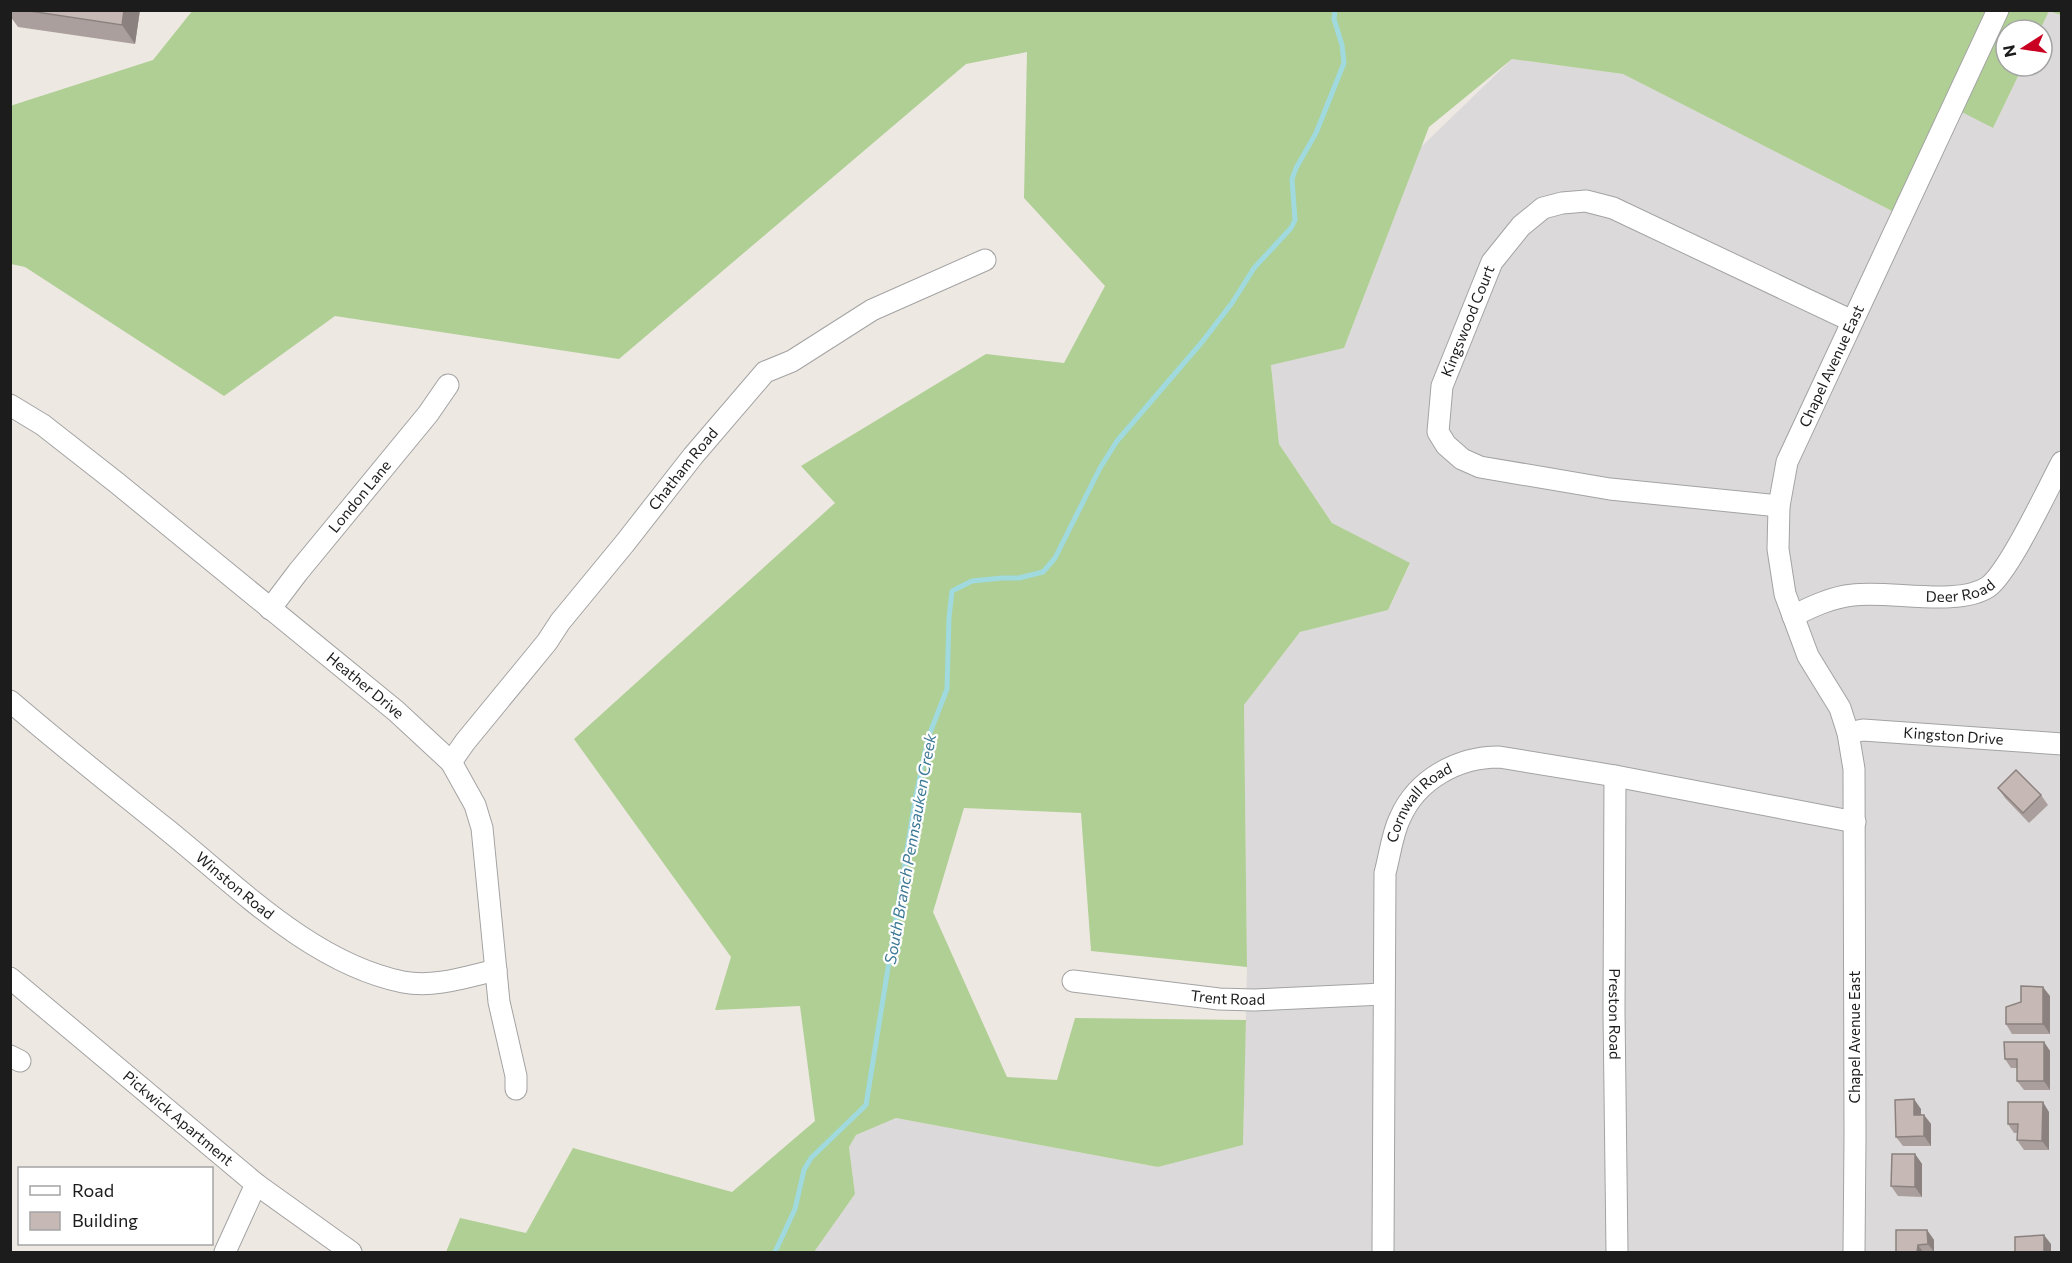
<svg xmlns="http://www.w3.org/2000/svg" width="2072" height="1263" viewBox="0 0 2072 1263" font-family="Commissioner,sans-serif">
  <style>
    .residential { fill: #dbd9d9 }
    .forest { fill: #afcf94 }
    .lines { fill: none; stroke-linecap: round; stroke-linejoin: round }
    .stream { stroke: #a0dade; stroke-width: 5 }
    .minor-casing { stroke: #a3a3a3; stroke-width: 23 }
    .minor { stroke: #fff; stroke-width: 21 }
    .wall { fill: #aa9f9c }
    .shaded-wall { fill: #8b827f }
    .building { fill: #c6b9b5; stroke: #8b827f; stroke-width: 1.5 }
    .labels { text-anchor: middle; stroke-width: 4.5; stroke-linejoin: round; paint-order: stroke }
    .street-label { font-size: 15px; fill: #1c1c1c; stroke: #fff }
    .water-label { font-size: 16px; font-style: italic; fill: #3e7997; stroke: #fff }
  </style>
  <rect width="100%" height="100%" fill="#eee8e2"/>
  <path class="residential" d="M 2049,11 L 2061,15 L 2061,1252 L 814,1252 L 855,1194 L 849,1147 L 856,1135 L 896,1118 L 1158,1167 L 1243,1145 L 1247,967 L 1244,705 L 1300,632 L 1388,610 L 1410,564 L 1332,523 L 1279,444 L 1271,364 L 1344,348 L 1421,147 L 1512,59 L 1623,74 L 1896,213 L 1954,107 L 1993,128 L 2023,66 L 2042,66 L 2042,30 L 2040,30 Z"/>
  <path class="forest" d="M 193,10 L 2062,11 L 2061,15 L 2049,11 L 2040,30 L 2006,30 L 2006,66 L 2023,66 L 1993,128 L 1954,108 L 1896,213 L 1623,74 L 1512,59 L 1429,127 L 1344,348 L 1271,365 L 1279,444 L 1332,523 L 1410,563 L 1388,610 L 1300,632 L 1244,705 L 1247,967 L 1091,951 L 1081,813 L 964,808 L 933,912 L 1007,1077 L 1057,1080 L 1075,1018 L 1246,1020 L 1243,1145 L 1158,1167 L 896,1118 L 856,1135 L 849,1147 L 855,1194 L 814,1252 L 446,1252 L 460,1218 L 526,1233 L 573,1148 L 732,1192 L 815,1121 L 800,1006 L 715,1010 L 731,957 L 574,739 L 835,503 L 801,466 L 986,354 L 1064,363 L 1105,286 L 1024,198 L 1027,52 L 966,64 L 619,359 L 335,316 L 224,396 L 25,267 L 11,264 L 10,106 L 153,60 Z"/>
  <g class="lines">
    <path class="stream" d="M 775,1252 L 795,1209 L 804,1170 L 811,1158 L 866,1105 L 915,800 L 928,738 L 947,689 L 949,618 L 952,591 L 972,581 L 1002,578 L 1019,578 L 1043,572 L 1055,558 L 1100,468 L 1117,441 L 1202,342 L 1232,303 L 1254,268 L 1291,228 L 1295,220 L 1292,179 L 1296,168 L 1316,133 L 1344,63 L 1342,45 L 1334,19 L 1335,10"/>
    <g class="minor-casing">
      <g id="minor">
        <path id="s1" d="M 10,405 L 43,425 L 117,483 L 396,711 L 451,762 L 475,805 L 482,828 L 499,1002 L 516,1076 L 516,1089"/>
        <path id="s2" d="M 1779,506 L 1610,489 L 1480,467 L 1462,459 L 1446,445 L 1438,432 L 1442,386 L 1492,262 L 1521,226 L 1543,208 L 1562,203 L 1586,201 L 1613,208 L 1852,321"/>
        <path id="s3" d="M 270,609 L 298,572 L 428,414 L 448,385"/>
        <path id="s4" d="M 1793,616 C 1811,607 1832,597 1853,595 C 1889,590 1958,607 1988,587 C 2009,572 2048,488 2062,462"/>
        <path id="s5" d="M 10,701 C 61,745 113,786 165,828 C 236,885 311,963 403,982 C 434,988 466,977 496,970"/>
        <path id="s6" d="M 1848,733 L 1863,730 L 2062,744"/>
        <path id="s7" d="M 451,762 L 465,742 L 547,642 L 560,622 L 625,543 L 693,456 L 765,372 L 792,361 L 872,310 L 985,260"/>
        <path id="s8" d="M 1615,776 L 1614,1012 L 1617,1252"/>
        <path id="s9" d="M 10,978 L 256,1184 L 351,1252"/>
        <path id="s10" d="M 1073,981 L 1219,999 L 1254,1000 L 1383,994"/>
        <path d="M 10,1056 L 20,1061"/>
        <path d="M 225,1252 L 256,1184"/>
        <path id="s11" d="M 1383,1252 L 1385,873 C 1390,855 1392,834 1400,818 C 1417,779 1458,757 1499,757 L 1615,776 L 1855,822"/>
        <path id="s12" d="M 1854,1252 L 1855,1136 L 1854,769 L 1848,733 L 1840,708 L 1808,656 L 1785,594 L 1778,549 L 1779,506 L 1787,462 L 1998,10"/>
      </g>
    </g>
    <use href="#minor" class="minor"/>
  </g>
  <path class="wall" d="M 10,10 L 140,10 L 135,44 L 18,27 L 10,16 Z
    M 1998,788 L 2041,795 L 2048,805 L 2029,823 L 2005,798 Z
    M 2050,996 L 2050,1034 L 2012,1034 L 2006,1024 Z
    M 2044,1042 L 2050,1051 L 2050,1090 L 2024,1090 L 2017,1081 L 2017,1068 L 2011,1068 L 2005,1059 Z
    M 1921,1109 L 1921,1115 L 1924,1115 L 1931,1124 L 1931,1146 L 1903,1146 L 1896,1137 Z
    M 2049,1112 L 2049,1150 L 2024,1150 L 2017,1140 L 2017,1133 L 2014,1133 L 2008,1124 Z
    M 1915,1154 L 1922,1164 L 1922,1197 L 1898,1196 L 1891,1186 Z
    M 1927,1230 L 1934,1240 L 1934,1252 L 1896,1252 Z"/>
  <path class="shaded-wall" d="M 124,10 L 140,10 L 135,44 L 122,25 Z
    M 2043,987 L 2050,996 L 2050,1034 L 2043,1024 Z
    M 2044,1042 L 2050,1051 L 2050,1090 L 2044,1081 Z
    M 1914,1099 L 1921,1109 L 1921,1124 L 1914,1115 Z
    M 2043,1102 L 2049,1112 L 2049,1150 L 2042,1141 Z
    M 1924,1115 L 1931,1124 L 1931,1146 L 1924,1136 Z
    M 1915,1154 L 1922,1164 L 1922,1197 L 1915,1187 Z
    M 1927,1230 L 1934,1240 L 1934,1252 L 1928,1244 Z
    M 2044,1235 L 2051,1244 L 2051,1252 L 2044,1252 Z
    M 1918,1245 L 1923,1252 L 1917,1252 Z"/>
  <path class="building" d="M 23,10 L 124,10 L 122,25 Z
    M 2016,770 L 2041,795 L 2023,813 L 1998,788 Z
    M 2021,986 L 2043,987 L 2043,1024 L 2006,1024 L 2006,1007 L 2021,1002 Z
    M 2004,1042 L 2044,1042 L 2044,1081 L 2017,1081 L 2017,1059 L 2005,1059 Z
    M 1914,1099 L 1914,1115 L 1924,1115 L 1924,1136 L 1896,1137 L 1895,1100 Z
    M 2008,1102 L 2043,1102 L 2042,1141 L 2017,1140 L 2018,1124 L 2008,1124 Z
    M 1892,1154 L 1915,1154 L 1915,1187 L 1891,1186 Z
    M 1896,1230 L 1927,1230 L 1928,1244 L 1918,1245 L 1917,1252 L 1896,1252 Z
    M 2044,1235 L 2044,1252 L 2015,1252 L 2015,1237 Z"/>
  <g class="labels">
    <g class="street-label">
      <text dy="5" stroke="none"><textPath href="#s2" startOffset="474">Kingswood Court</textPath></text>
      <text dy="5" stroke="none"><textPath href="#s12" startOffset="912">Chapel Avenue East</textPath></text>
      <text dy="5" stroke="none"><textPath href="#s7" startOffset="374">Chatham Road</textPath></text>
      <text dy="5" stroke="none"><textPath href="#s3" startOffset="144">London Lane</textPath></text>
      <text dy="5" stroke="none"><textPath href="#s4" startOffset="172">Deer Road</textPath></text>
      <text dy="5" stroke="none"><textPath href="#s1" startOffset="453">Heather Drive</textPath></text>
      <text dy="5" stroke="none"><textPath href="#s6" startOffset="106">Kingston Drive</textPath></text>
      <text dy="5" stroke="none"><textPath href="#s11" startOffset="460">Cornwall Road</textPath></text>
      <text dy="5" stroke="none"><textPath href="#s5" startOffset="291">Winston Road</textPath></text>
      <text dy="5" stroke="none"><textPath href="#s10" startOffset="156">Trent Road</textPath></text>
      <text dy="5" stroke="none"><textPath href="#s8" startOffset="238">Preston Road</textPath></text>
      <text transform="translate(1855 1037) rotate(-90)" y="5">Chapel Avenue East</text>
      <text dy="5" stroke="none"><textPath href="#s9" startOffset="219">Pickwick Apartment</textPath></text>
    </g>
    <g class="water-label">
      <text transform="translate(910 849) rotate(-80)" y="6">South Branch Pennsauken Creek</text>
    </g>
  </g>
  <rect width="2072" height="1263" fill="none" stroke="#1c1c1c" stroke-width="24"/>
  <rect x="18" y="1167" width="195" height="78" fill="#ffffff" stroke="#a4a4a4" stroke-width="1.5"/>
  <rect x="30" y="1186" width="30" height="9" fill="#ffffff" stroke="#a4a4a4" stroke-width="1.5"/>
  <text x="72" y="1197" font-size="18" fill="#1c1c1c">Road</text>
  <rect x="30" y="1212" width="30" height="18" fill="#c6b9b5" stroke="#a4a4a4" stroke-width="1.5"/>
  <text x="72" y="1227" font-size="18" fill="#1c1c1c">Building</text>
  <g transform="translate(2024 48) rotate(258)"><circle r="28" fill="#ffffff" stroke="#a4a4a4" stroke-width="1.5"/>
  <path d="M0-4.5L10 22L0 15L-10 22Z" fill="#c90021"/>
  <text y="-9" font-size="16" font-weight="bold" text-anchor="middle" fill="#1c1c1c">N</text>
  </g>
</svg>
